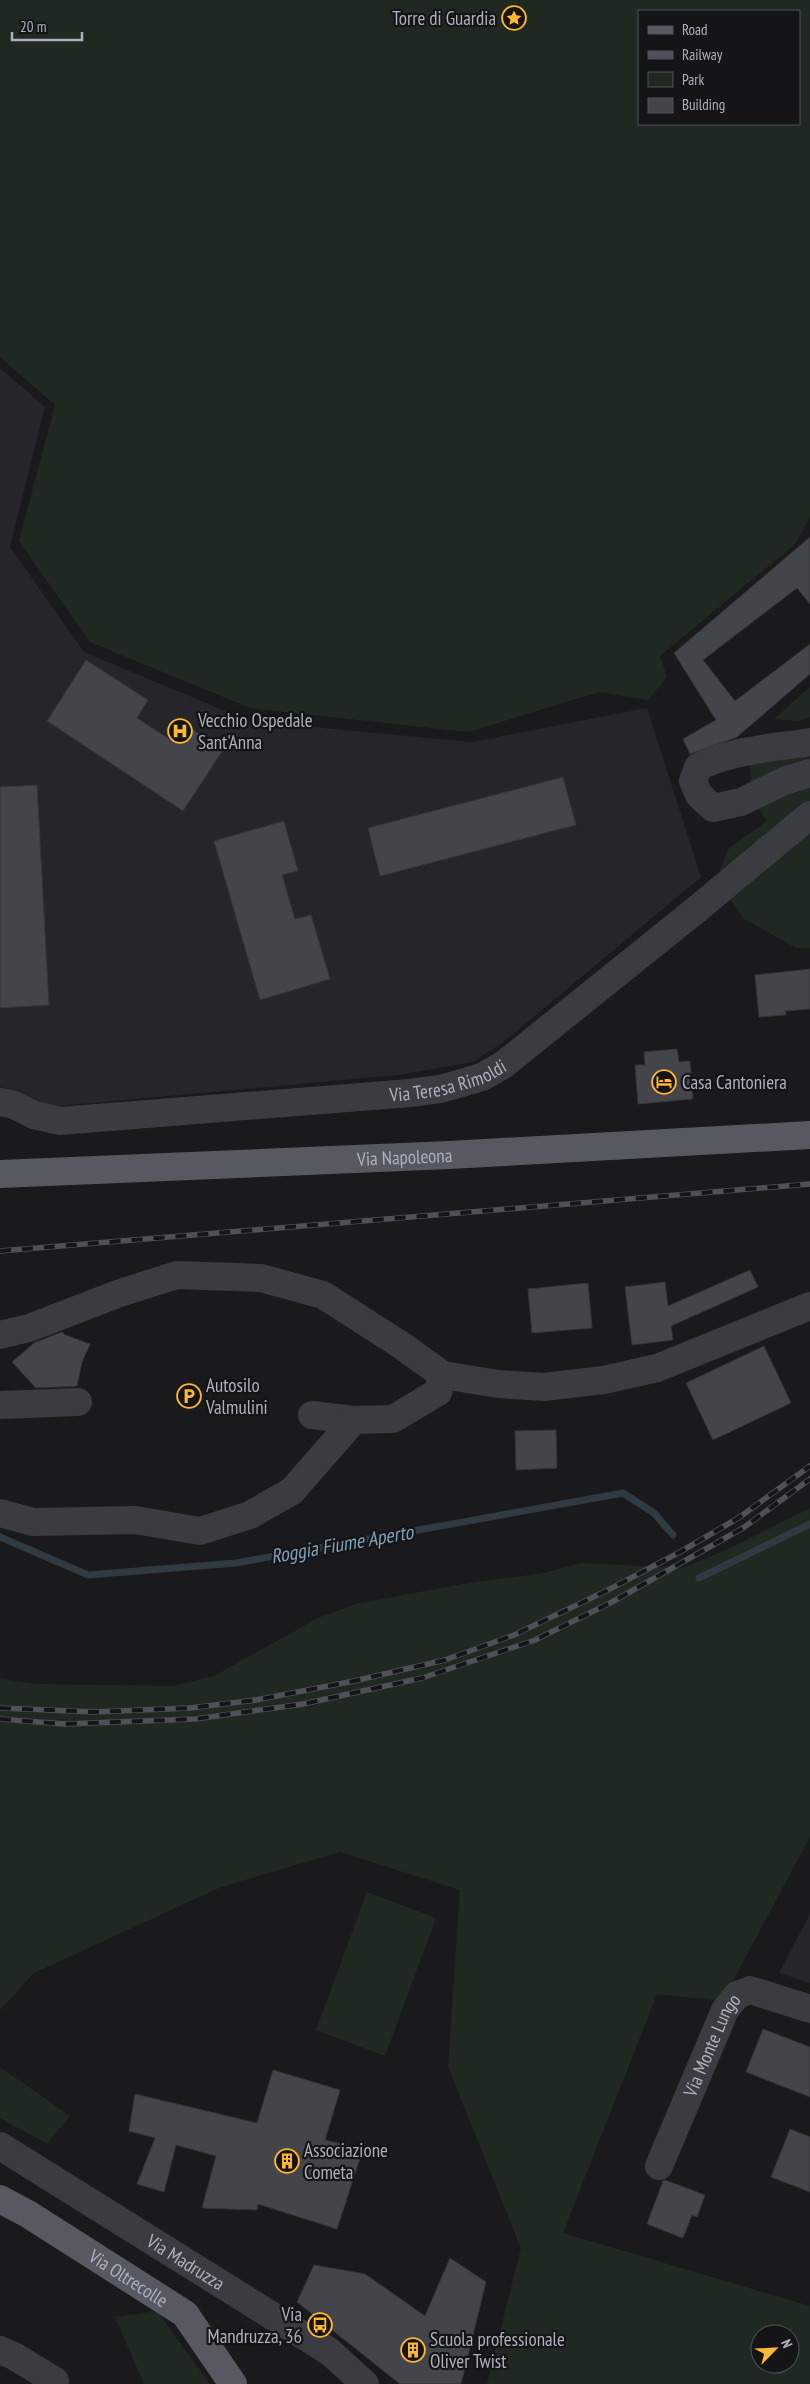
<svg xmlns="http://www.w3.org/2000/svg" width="810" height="2384" viewBox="0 0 810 2384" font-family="'PT Sans Narrow',sans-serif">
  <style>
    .built { fill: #26262a }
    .green { fill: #202921; fill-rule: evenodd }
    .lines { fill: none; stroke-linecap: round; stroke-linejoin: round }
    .stream { stroke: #2f3a43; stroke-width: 7 }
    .building { fill: #44454a; stroke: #343439 }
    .minor { stroke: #3b3c42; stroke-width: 28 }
    .major { stroke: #575962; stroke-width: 28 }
    .rail-casing { stroke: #4e5158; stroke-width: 5.5 }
    .rail { stroke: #151518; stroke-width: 4; stroke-dasharray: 11; stroke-linecap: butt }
    .labels { text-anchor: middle; stroke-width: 4.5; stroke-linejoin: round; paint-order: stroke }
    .poi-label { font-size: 19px; fill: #acb2bd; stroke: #151518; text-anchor: start }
    .street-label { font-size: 19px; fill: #acb2bd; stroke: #151518 }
    .water-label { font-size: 20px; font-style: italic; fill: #82a1ba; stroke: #151518 }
  </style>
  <rect width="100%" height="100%" fill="#1a1a1d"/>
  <path class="built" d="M 0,368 L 45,407 L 10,547 L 84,652 L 249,721 L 472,742 L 647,708 L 701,877 L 506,1040 L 473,1062 L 398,1075 L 59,1106 L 38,1102 L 17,1092 L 0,1087 Z
    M 810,1914 L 810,1983 L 779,1973 Z"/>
  <path class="green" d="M 0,0 L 810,0 L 810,517 L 795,544 L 660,656 L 667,677 L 648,700 L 599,692 L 468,732 L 250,708 L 90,642 L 19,541 L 55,405 L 0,357 ZM 799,11 L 799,124 L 639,124 L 639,11 Z
    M 810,687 L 810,717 L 799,721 L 774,719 Z
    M 801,745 L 810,758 L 810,948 L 796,948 L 744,919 L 716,879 L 729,848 L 767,821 L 753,800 L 749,761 Z
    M 810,1508 L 810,1837 L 722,2001 L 657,1994 L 563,2233 L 810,2306 L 810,2384 L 487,2384 L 521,2248 L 448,2067 L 460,1890 L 340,1852 L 221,1887 L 34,1973 L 0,2010 L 0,1679 L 37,1684 L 173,1686 L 214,1676 L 318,1618 L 355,1604 L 463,1584 L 544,1573 L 581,1563 L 683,1568 L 737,1545 ZM 760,2334 L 790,2334 L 790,2364 L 760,2364 Z
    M 367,1892 L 436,1918 L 385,2056 L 316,2030 Z
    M 0,2067 L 70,2116 L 47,2144 L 0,2118 Z
    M 157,2311 L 210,2384 L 144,2384 L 115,2317 Z"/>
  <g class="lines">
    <path class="stream" d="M 0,1537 L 88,1575 L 236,1563 L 623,1493 L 654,1513 L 673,1535
      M 699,1578 L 810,1524"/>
  </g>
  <path class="building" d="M 810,537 L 810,604 L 797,588 L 703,660 L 735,701 L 810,644 L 810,674 L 737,737 L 690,754 L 683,739 L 716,720 L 674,653 Z
    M 86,660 L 148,700 L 137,718 L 172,741 L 184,724 L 223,750 L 183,811 L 47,721 Z
    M 563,777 L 576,825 L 380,876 L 368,828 Z
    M 37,785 L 49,1005 L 0,1008 L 0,787 Z
    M 284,821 L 298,871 L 282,875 L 295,919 L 311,915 L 330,979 L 260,1000 L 214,841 Z
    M 810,969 L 810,1009 L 785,1011 L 786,1015 L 759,1017 L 755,975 Z
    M 677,1049 L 679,1062 L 690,1061 L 693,1099 L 638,1104 L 635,1065 L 645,1065 L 644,1052 Z
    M 750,1270 L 758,1287 L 671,1326 L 673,1340 L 632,1345 L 625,1287 L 665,1282 L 668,1306 Z
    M 588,1283 L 592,1328 L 532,1333 L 528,1289 Z
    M 62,1332 L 65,1335 L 90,1344 L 82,1362 L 77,1386 L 36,1388 L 12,1362 L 34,1343 Z
    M 764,1346 L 791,1403 L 713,1440 L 686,1383 Z
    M 556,1430 L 557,1468 L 516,1470 L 515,1431 Z
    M 763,2029 L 810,2047 L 810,2097 L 746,2072 Z
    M 273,2070 L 340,2090 L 325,2140 L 363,2149 L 337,2229 L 258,2204 L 257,2210 L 202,2208 L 216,2156 L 176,2145 L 164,2192 L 137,2184 L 155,2138 L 129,2131 L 135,2094 L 257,2123 Z
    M 790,2129 L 810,2137 L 810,2192 L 771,2177 Z
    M 665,2180 L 705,2195 L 697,2217 L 692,2215 L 683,2238 L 647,2224 L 663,2181 Z
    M 450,2258 L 486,2282 L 461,2384 L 400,2384 L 297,2302 L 314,2265 L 365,2274 L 425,2316 Z"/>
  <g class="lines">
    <g class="minor">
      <path d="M 810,742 C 772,748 732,750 698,767 L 693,781 L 699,795 L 713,808 L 741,802 L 784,781 L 810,773"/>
      <path id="s1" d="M 0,1102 L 14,1105 L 34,1115 L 60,1121 L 410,1093 L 440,1089 L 465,1082 L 482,1077 L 503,1065 L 696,910 L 810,815"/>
      <path d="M 0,1335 L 29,1328 L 120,1293 L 177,1275 L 261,1278 L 323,1295 L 401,1345 L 443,1375 L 498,1384 L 544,1387 L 604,1380 L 657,1368 L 810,1306"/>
      <path d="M 0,1405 L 78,1402"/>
      <path d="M 312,1415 L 354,1420 L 393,1419 L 438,1392 L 443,1375"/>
      <path d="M 0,1513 L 33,1522 L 135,1520 L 200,1531 L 250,1515 L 292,1491 L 354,1420"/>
      <path id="s2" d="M 0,2146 L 330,2352 L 365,2384"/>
      <path id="s3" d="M 659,2166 L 725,2010 L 737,1995 L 750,1990 L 810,2009"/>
      <path d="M 0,2350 L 14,2356 L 55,2381"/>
    </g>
    <g class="major">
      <path id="s4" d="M 0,1174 L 449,1155 L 810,1135"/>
      <path id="s5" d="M 0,2199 L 28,2214 L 185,2314 L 233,2384"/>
    </g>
    <g class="rail-casing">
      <path id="rail" d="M 0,1251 L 810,1184
        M 0,1708 L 94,1712 L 190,1708 L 256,1700 L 354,1681 L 445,1660 L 514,1635 L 608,1590 L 680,1552 L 740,1517 L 810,1466
        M 0,1719 L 65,1724 L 195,1719 L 303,1704 L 422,1678 L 535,1640 L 612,1602 L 743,1528 L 810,1479"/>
    </g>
    <use href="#rail" class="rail"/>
  </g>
  <defs>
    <g id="sight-ring" transform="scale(1.25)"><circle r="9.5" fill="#151518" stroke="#ffb631" stroke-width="1.5"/><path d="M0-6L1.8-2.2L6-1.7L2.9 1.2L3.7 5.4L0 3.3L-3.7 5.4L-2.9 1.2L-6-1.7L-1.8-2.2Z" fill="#ffb631"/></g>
    <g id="hospital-ring" transform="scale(1.25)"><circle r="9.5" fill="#151518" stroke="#ffb631" stroke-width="1.5"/><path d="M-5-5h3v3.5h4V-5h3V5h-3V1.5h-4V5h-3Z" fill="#ffb631"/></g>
    <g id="hotel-ring" transform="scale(1.25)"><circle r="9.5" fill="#151518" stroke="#ffb631" stroke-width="1.5"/><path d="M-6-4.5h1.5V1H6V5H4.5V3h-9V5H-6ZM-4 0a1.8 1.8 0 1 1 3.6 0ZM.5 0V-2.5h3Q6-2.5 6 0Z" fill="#ffb631"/></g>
    <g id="parking-ring" transform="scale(1.25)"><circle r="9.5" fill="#151518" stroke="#ffb631" stroke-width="1.5"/><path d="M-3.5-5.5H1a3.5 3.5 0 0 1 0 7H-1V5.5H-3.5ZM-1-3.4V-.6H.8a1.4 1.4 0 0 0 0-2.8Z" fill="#ffb631"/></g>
    <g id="building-ring" transform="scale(1.25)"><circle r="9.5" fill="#151518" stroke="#ffb631" stroke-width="1.5"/><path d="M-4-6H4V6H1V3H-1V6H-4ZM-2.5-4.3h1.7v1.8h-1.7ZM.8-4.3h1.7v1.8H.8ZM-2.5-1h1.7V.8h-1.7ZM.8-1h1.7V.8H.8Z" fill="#ffb631"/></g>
    <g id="bus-ring" transform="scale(1.25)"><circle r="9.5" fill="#151518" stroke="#ffb631" stroke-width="1.5"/><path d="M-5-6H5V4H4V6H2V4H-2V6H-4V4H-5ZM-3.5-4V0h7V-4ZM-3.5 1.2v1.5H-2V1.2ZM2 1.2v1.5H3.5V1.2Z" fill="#ffb631"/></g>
  </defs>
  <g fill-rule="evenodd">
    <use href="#sight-ring" x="514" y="18"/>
    <use href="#hospital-ring" x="180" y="731"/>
    <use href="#hotel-ring" x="664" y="1082"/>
    <use href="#parking-ring" x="189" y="1396"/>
    <use href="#building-ring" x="287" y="2161"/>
    <use href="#bus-ring" x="320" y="2325"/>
    <use href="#building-ring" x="413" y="2350"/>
  </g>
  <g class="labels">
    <g class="poi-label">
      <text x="496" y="25" text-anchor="end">Torre di Guardia</text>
      <text x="198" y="727">Vecchio Ospedale<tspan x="198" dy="22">Sant'Anna</tspan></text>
      <text x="682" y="1089">Casa Cantoniera</text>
      <text x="206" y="1392">Autosilo<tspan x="206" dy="22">Valmulini</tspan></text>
      <text x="304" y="2157">Associazione<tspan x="304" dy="22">Cometa</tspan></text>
      <text x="302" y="2321" text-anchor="end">Via<tspan x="302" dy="22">Mandruzza, 36</tspan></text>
      <text x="430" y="2346">Scuola professionale<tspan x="430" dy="22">Oliver Twist</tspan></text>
    </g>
    <g class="street-label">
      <text dy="7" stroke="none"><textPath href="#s1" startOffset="454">Via Teresa Rimoldi</textPath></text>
      <text dy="7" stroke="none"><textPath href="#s4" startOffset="405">Via Napoleona</textPath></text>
      <text dy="7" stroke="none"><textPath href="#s3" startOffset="132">Via Monte Lungo</textPath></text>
      <text dy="7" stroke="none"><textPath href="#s2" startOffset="219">Via Madruzza</textPath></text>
      <text dy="7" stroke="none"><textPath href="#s5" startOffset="151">Via Oltrecolle</textPath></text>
    </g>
    <g class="water-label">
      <text transform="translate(342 1544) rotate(-10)" y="7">Roggia Fiume Aperto</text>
    </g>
  </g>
  <rect x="638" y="10" width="162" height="115" fill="#151518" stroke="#51545a"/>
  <rect x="648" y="26" width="25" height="8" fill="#575962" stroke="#51545a"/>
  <text x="682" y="35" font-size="15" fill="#acb2bd">Road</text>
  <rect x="648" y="51" width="25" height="8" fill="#4e5158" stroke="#51545a"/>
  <text x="682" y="60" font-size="15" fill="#acb2bd">Railway</text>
  <rect x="648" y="72" width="25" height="15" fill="#202921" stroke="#51545a"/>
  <text x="682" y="85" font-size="15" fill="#acb2bd">Park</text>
  <rect x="648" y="98" width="25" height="15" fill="#44454a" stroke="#51545a"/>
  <text x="682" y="110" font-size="15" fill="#acb2bd">Building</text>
  <g transform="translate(775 2349) rotate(66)"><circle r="24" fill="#151518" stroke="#51545a"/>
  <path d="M0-4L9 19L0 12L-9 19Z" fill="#ffb631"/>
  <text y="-8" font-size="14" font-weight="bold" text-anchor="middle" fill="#acb2bd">N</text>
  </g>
  <path d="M12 32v8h70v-8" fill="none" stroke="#acb2bd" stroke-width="2.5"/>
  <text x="20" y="32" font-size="15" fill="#acb2bd" stroke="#151518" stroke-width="4" paint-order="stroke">20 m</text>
</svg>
